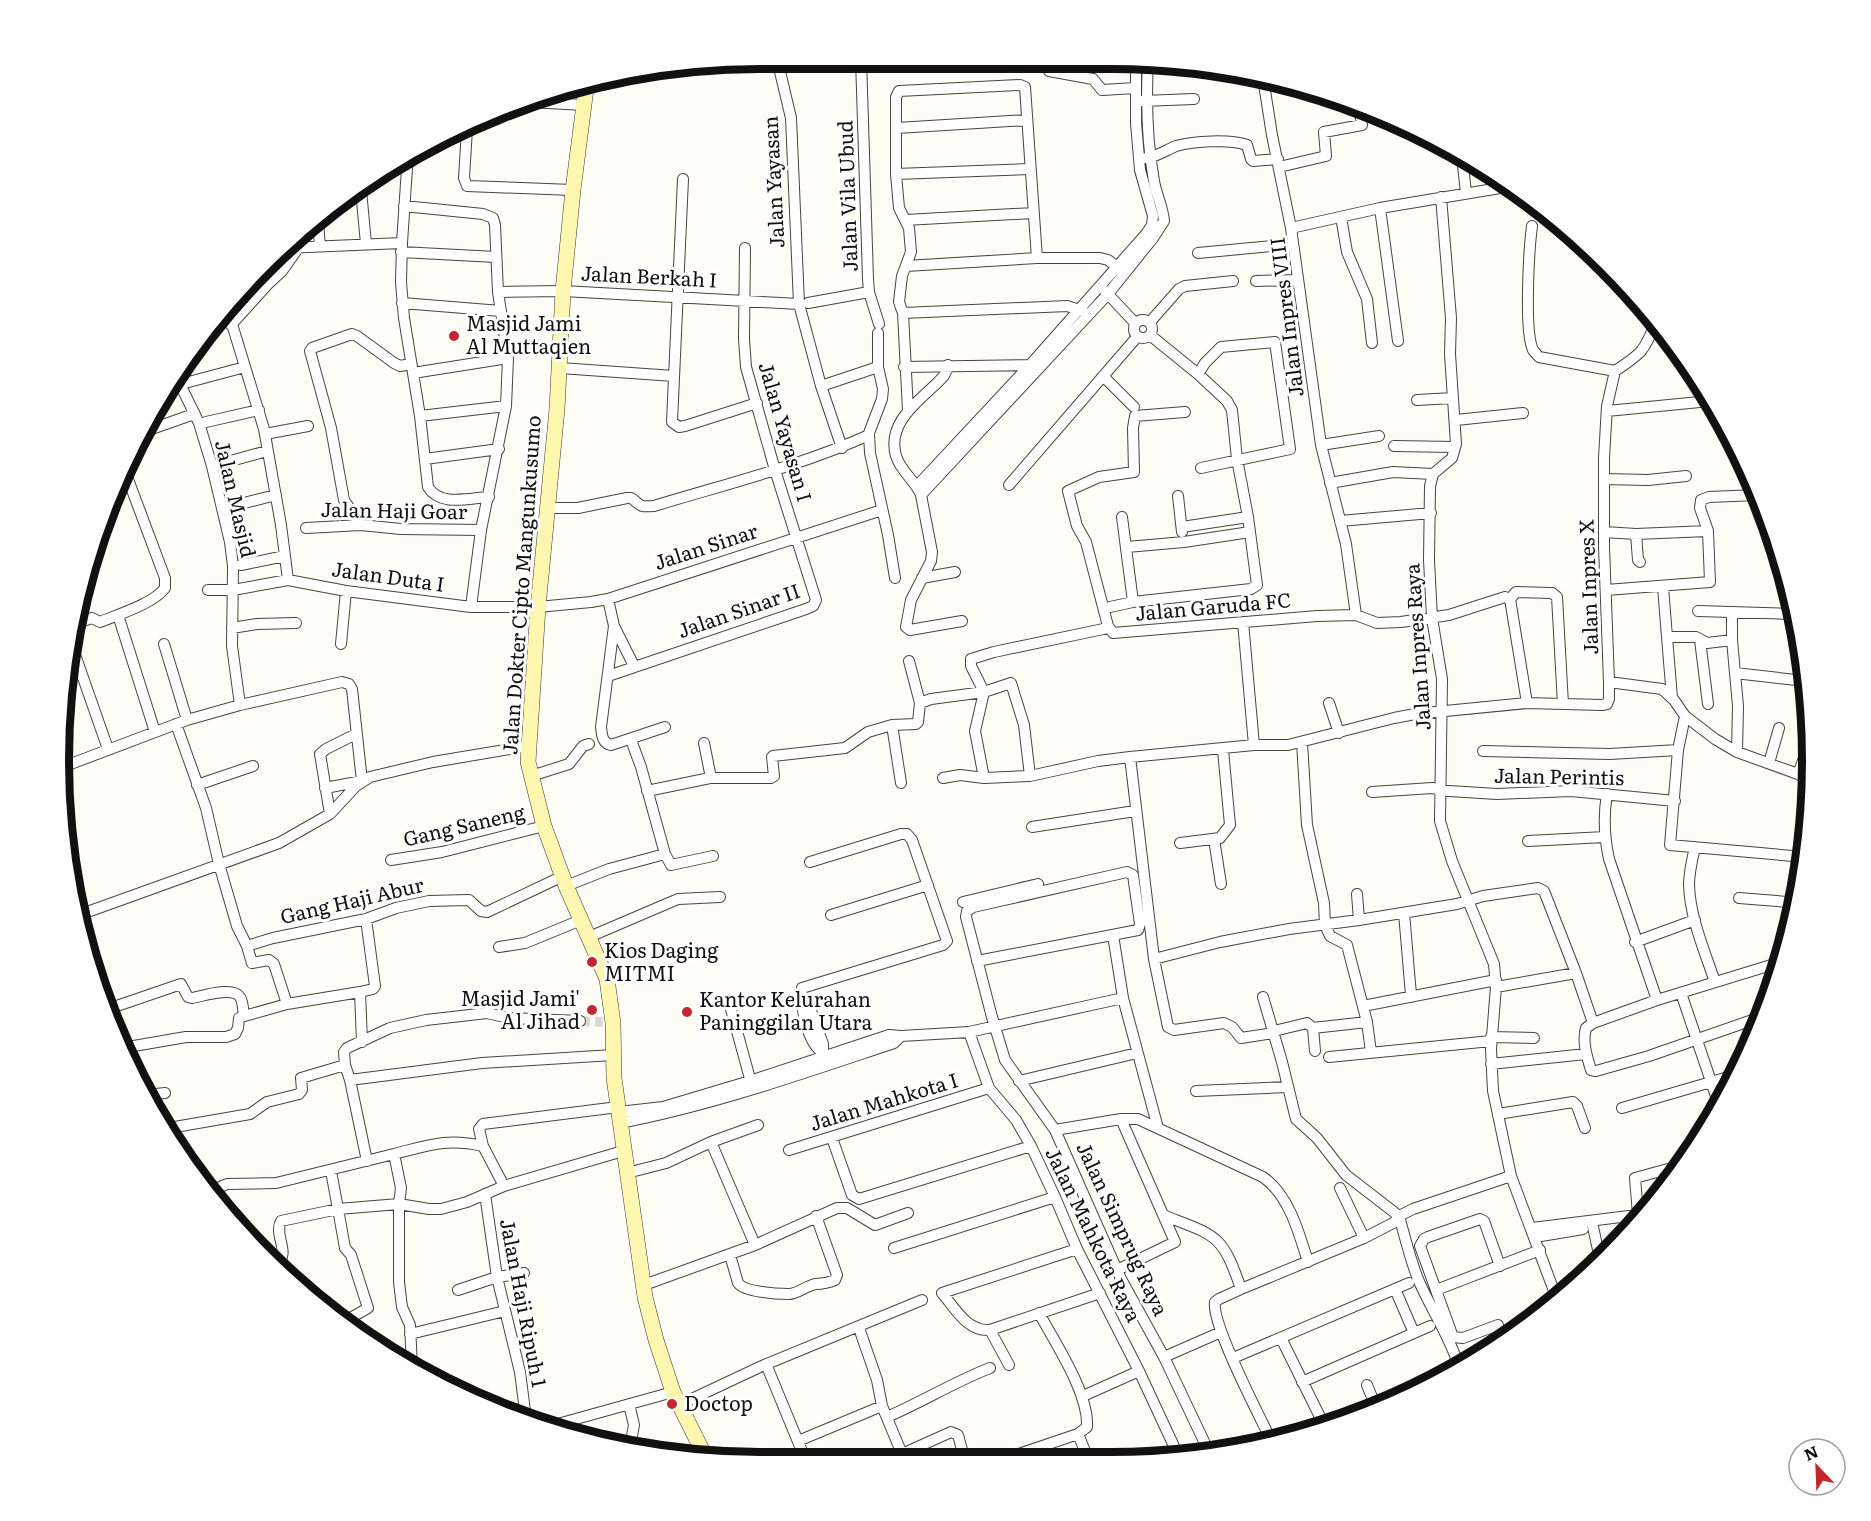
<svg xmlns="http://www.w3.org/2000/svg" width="1871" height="1521" viewBox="0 0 1871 1521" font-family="Literata,serif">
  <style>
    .green { fill: #d5ebbd }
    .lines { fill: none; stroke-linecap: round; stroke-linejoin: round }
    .street-tunnel { stroke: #dbdad3; stroke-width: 10; stroke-dasharray: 10 5; stroke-linecap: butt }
    .street-casing { stroke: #444; stroke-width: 12 }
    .secondary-casing { stroke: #333; stroke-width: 16 }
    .street { stroke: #fff; stroke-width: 10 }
    .secondary { stroke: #fff6b0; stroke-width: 15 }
    .poi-dot { fill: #c4262e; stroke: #fff; stroke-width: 2 }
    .labels { text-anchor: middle; stroke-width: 6; stroke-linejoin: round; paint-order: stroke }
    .street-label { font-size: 20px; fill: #111; stroke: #fff }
    .poi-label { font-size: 20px; fill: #111; stroke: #fff; text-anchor: start }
    .rim { fill: none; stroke: #111; stroke-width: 8 }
  </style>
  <rect width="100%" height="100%" fill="#fffdf5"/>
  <path class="green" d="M 285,248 L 298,248 L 273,279 L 268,261 Z"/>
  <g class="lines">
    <path class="street-tunnel" d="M 580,1021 L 603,1022"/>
    <g class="street-casing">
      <path id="street" d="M 777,59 L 791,118 L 799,304 L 821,386 L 842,448
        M 861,59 L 868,279 L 869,292 L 879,324
        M 1048,60 L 1047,67 L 1049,71 L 1093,79 L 1102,90 L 1135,88
        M 824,67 L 861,66 L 881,59
        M 1263,78 L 1272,135 L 1291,228 L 1321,445 L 1346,544 L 1356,615
        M 586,82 L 605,79
        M 1142,101 L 1194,99
        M 530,102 L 584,105
        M 897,128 L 1027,120
        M 467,129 L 464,178 L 467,186 L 573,190
        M 408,153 L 402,243 L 401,282 L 404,318 L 420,416 L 428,487 C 440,507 469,498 489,497
        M 1462,156 L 1466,193
        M 1146,158 C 1157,157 1166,150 1176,146 C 1194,141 1230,139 1247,145 L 1251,159 L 1253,161 L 1278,159
        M 1279,167 L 1326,156 L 1324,132 L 1362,125 L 1359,105
        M 896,174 L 1029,169
        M 683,179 L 672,422 L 679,427 L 685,426 L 757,403
        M 361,190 L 366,244
        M 1441,197 L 1451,318 L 1450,354 L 1456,444 L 1452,458 L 1433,474 L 1430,486 L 1429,560 L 1432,618 L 1442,679 L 1440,821 L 1452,861 L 1494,964 L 1496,987 L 1491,1049 L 1493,1091 L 1511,1176 L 1557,1299
        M 404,206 L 483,214 L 493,218 L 495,225 L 498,292 L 508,358 L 506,406 L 481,530 L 471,607
        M 1380,208 L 1398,341
        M 1341,217 L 1347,252 L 1367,299 L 1372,343
        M 905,220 L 1033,213
        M 318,223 L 320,246
        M 1532,226 C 1529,249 1524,331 1533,350 C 1535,352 1537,355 1539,357 L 1615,371
        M 1291,228 L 1380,208 L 1512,186
        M 285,248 L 402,243
        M 401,252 L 496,257
        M 1198,253 L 1293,244
        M 265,263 L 269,283 L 282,271 L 299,247
        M 906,266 L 1037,258 L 1100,258 L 1108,260 L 1121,270
        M 1256,281 L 1298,280
        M 1105,291 L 1135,323
        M 498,292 L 563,291 L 799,304
        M 402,303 L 501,311
        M 808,303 L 869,292
        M 228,311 L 264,429 L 281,525 L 288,580
        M 903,313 L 899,302 L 902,276 L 911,252 L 909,228 L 899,208 L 896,174 L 896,97 L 899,91 L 1020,85 L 1025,87 L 1037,258
        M1134 329a9 9 0 1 1 18 0a9 9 0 1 1-18 0Z
        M 1150,322 L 1179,289 L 1185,286 L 1233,281
        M 231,325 L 269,283
        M 878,333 L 878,367 L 883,389 L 882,399 L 869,433 L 870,453 L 888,535 L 895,578
        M 948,365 C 947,374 942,378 936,384 C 915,404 887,424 896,456 C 901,472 915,480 921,495 L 932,552 L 931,561 L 911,600 L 906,627 L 910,630 L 962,621
        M 904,367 L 1033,365
        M 560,368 L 674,376
        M 413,373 L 508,358
        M 1198,374 L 1205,363 L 1221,347 L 1275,342 L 1290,449 L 1201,468
        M 1103,376 L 1134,407
        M 177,378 L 199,423 L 212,466 L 230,542 L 233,566 L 232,646 L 240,705
        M 185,383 L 245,367
        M 821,386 L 878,367
        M 1417,400 L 1453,398
        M 908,411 L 903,313 L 1067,306 L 1083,311
        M 1607,411 L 1710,401
        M 1185,412 L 1135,416 L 1133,428 L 1134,472 L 1099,477 L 1068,491 L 1077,526 L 1086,542 L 1108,626 L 1113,633 L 1317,616 L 1356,615 L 1377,623 L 1401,622 L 1449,615 L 1505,597 L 1510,599
        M 420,416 L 506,406
        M 1456,420 L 1523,413
        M 206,422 L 259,410
        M 143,432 L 194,414
        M 265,434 L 308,426
        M 1321,445 L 1379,436
        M 1394,446 L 1455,447
        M 425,459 L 499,449
        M 216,465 L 267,451
        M 1604,479 L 1648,480 L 1686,476
        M 1330,483 L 1393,472 L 1433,474
        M 1009,485 L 1137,337
        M 917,486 L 1030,365 L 1146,234 L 1152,225 L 1153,216 L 1140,170 L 1136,123 L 1136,60
        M 921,495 L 1108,294 L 1153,238 L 1164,221 C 1163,207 1156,194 1154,181 C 1147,142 1146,99 1148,60
        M 1178,496 L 1182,532
        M 228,507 L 276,495
        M 548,508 L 578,508 L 627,498 L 631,498 C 643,506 637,507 654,506 C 726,484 800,466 869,435
        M 1122,517 L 1133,602 L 1251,589 L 1257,585 L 1248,517 L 1237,459 L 1232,410 L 1227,401 L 1198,374 L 1150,335
        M 1340,521 L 1431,513
        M 361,525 L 344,500 L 331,428 L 310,351 L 312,348 L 352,334 L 357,336 L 394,363 L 400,366 L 411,364
        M 1182,527 L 1248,517
        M 306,528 L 361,525 L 401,529 L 481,530
        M 1604,532 L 1636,534 L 1708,531
        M 1636,534 L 1638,560 L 1640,562
        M 1127,547 L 1184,542 L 1250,532
        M 241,565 L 285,556
        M 922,578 L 955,572
        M 1663,587 L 1667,637 L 1696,637 L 1707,643 L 1732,640
        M 208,590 L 233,590 L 288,580 L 346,591 L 471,607 L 538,607 L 591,602 L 608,599 L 882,510
        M 1606,590 L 1710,582 L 1708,531 L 1700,508 L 1701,500 L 1709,497 L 1757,495
        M 608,599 L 614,626 L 601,727 C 602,735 602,743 611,745 L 665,727
        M 1510,599 L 1516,592 L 1552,593 L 1557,597 L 1563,704
        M 1510,599 L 1527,703
        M 1110,607 L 1133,602
        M 1698,611 L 1794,614
        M 1732,612 L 1732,640 L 1738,706 L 1737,752
        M 118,615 L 155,732
        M 1243,622 L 1254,745
        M 77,623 L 92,618 L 100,622 C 119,614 153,604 165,588 L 165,578 L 126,474
        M 614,626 L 634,666
        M 232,628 L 257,624 L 296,623
        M 1667,637 L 1672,698
        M 1700,640 L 1708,704
        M 164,644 L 187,720
        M 341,644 L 346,591
        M 73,649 L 108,749
        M 1735,673 L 1805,681
        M 608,676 L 806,609 L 813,606 L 816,600 L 775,470 L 746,367 L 744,339 L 745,248
        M 1609,682 L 1662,689 L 1674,700 L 1685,716 L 1715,739 L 1737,752 L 1798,774 L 1809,781
        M 920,703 L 931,699 L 984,692 L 1011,683 L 1024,725 L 1030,776
        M 1329,703 L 1339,733
        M 1685,716 L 1678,750 L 1670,845 L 1804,857
        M 176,724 L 206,808 L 219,864 L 237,926 L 247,946 L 252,963 L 269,960 L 274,964 L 287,1004 L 360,992
        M 892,725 L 901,783
        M 631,740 L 641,767 L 665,854
        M 1302,742 L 1307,825 L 1324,903 L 1325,925 L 1330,936 L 1347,945 L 1367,1022 L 1371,1052
        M 704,743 L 711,778 L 771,778 L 774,776 L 772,757 L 773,756 L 845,748 L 868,732 L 892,725 L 916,724 L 918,722 L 920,703 L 909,661
        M 1483,751 L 1610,754 L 1678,750
        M 1769,763 L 1779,728
        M 60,768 L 187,720 L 240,705 L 342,682 L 349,684 L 352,689 L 362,781
        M 1798,774 L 1810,742
        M 531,776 L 569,764 L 583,746 L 589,744
        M 943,778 L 960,775 L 984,778 L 1030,776 L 1098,761 L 1130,757
        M 984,778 L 975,731 L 984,692 L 971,666 L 971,659 L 994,652 L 1108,628
        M 197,785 L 253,766
        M 325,788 L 362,781
        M 647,791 L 710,778
        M 1372,792 L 1432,788 L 1449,791 L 1497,794 L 1571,791 L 1675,801
        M 1607,794 C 1603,817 1604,836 1609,859 L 1657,1000
        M 330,814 L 320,754 L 326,749 L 356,734
        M 1032,827 L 1135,811
        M 1214,839 L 1221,884
        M 1528,841 L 1605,837
        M 1180,843 L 1220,838 L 1230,825 L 1223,750
        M 1695,847 C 1692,860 1689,872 1689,885 C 1690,918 1705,952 1715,982
        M 391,860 L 442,852 L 544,826
        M 810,862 L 901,834 L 907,834 L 912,840 L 947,941 L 943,945 L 802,988 C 800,1005 807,1042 822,1052
        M 566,886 L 609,869 L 665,854 L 671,865 L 713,856
        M 1357,894 L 1359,920 L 1457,904 L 1483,896 L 1538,888 L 1544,891 L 1576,973 L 1593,1023
        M 1739,898 L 1788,902 L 1792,900 L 1807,844
        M 963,902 L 1038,884
        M 1404,913 L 1411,995
        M 79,915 L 279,843 L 330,814 L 356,786 L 370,777 L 433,762 L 528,746
        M 831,915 L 928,885
        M 1113,935 L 1123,998 L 1158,1128
        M 589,937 L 678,899 L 720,897
        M 1635,942 L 1695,920
        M 247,946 L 273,938 L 366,919 L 396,908 L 429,901 L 469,900 L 481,911 L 487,912 L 563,876
        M 499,947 L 525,943 L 581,920
        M 1154,959 L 1220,942 L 1289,929 L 1359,920
        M 977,961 L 1138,930 L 1140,924 L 1133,875 L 1127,872 L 973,907 L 967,911 L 966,917 L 992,1017 L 1005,1060 L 1055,1130 L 1121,1279 L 1164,1357 L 1209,1452
        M 1496,987 L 1576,973
        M 1681,993 L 1720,1108
        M 1263,997 L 1282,1062 L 1296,1119 L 1317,1138 L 1346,1175 L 1399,1216
        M 802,998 L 809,1005 L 823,1044 L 823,1055
        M 729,1002 L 752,1086
        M 1363,1006 L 1496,980
        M 108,1009 L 181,984 L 188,997 L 192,998 C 203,996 233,986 240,997 C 243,1001 243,1010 244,1016
        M 1761,1017 L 1649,1056 L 1596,1071 L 1591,1070 C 1587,1057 1582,1042 1586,1028 L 1593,1023 L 1657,1000 L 1781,962
        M 1367,1022 L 1313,1028 L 1307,1023 L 1278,1030 L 1274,1033 L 1241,1038 L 1232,1027 L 1224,1023 L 1174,1030 L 1168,1027 L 1154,959 L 1130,757 L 1254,745 L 1288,745 L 1394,718 L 1415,714 L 1527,703 L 1602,705 L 1607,704 L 1609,699 L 1609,682 L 1604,547 L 1604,458 L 1607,406 L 1615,371 C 1641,354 1645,351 1656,321
        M 1313,1028 L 1315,1051
        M 969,1032 L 989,1088 L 1016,1120 L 1031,1146 L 1055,1197 L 1077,1249 L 1139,1371 L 1179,1457
        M 1491,1037 L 1534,1038
        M 362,1042 L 360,992 L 373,989 L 375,986 L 366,919
        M 122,1048 L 186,1037 L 226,1037 L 235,1034 L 238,1028 L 239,1018 L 241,1017 L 287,1004
        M 1329,1057 L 1491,1041
        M 1491,1064 L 1586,1054
        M 350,1080 L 482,1063 L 613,1055
        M 1019,1081 L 1137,1053
        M 1196,1091 L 1288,1087
        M 147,1095 L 165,1093
        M 1622,1108 L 1735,1075
        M 619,1112 L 663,1107 L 750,1081 L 889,1035 L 901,1036 L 969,1032 L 1123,998
        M 1498,1114 L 1573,1102 L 1577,1106 L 1585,1128
        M 620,1123 C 714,1105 804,1073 894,1043 L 901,1036
        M 169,1128 L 250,1114 L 267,1102 L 299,1094 L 302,1090 L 301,1078 L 345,1065
        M 1055,1130 L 1121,1119 L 1138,1119 L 1263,1177 C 1289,1195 1299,1233 1308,1262
        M 832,1138 L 852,1195 L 859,1199 L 1031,1146
        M 711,1142 L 755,1245
        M 483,1146 L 479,1129 L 483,1124 L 618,1107
        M 789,1150 L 989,1088
        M 394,1154 C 430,1145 446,1138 483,1146 L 504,1186
        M 367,1161 L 350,1080 L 345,1065 L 344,1052 L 347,1048 L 390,1028 L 426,1020 L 487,1013 L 509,1018 L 580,1021
        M 331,1171 L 338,1209 L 399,1204 L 429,1209 L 441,1209 L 467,1202 L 504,1186 L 623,1151
        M 627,1173 L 666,1163 L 711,1142 L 758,1125
        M 1340,1188 L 1364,1238
        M 211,1191 L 227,1184 L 276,1183 L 394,1154 L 401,1188 L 399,1204 L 399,1282 L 402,1307 L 410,1325 L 412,1367
        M 485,1194 L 497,1277 L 520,1372 L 526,1419
        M 1638,1214 L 1635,1178 L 1679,1166
        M 1163,1215 C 1216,1236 1222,1233 1241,1289
        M 1399,1216 C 1405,1237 1410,1259 1418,1279 C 1430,1308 1450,1336 1459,1367
        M 1593,1227 L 1600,1259
        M 1532,1228 L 1645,1214
        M 1535,1237 L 1583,1229
        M 894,1248 L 1055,1197
        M 1077,1249 L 942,1293 C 955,1308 967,1332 990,1330 L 1100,1293
        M 730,1255 L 738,1283 C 744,1292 777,1294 789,1294 C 798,1294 807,1285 816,1284 C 823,1284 828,1283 835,1280 L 837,1275 L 816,1216
        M 276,1264 C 292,1254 273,1235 281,1221 L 338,1209 L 345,1248 L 351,1255 L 368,1308 L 347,1320 L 339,1321
        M 1117,1270 L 1175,1242 L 1121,1119
        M 644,1285 L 755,1245 L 837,1208 L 847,1208 L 875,1225 L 908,1213
        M 1395,1289 L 1414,1333
        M 458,1290 L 497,1277 L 524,1273
        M 1436,1290 L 1540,1250
        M 1498,1325 L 1463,1338 L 1453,1337 L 1420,1246 L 1424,1239 L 1428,1237 L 1480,1219 L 1484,1221 L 1500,1266
        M 859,1328 L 877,1380 L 882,1406 L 902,1454
        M 990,1330 L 1009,1365
        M 410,1334 L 505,1311
        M 1281,1338 L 1322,1421
        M 1164,1357 L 1221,1332
        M 1233,1358 L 1409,1283
        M 766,1364 L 806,1461
        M 1302,1382 L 1430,1326
        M 1367,1385 L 1376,1407
        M 1083,1396 L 1139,1371
        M 629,1404 L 634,1425 L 630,1447
        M 679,1405 L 762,1366 L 922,1300
        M 887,1417 C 922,1402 954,1382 990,1368
        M 547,1427 L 673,1392
        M 1078,1434 L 1089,1461
        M 798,1441 L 882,1406
        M 1272,1442 C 1260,1417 1211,1324 1215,1302 L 1219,1299 L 1241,1289 L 1364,1238 L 1395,1222 L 1399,1216 L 1413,1209 L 1511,1176
        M 894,1461 L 902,1454 L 951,1432 L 958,1435 L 965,1461
        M 998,1461 L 1078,1434 L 1087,1427 C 1089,1393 1055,1343 1039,1313"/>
    </g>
    <g class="secondary-casing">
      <path id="secondary" d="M 587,81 L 573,190 L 563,291 L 557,409 L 538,607 L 528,762 L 544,826 L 566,886 L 607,979 L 613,1023 L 614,1078 L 645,1297 L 656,1340 L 673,1392 L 707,1460"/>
    </g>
    <use href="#street" class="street"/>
    <use href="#secondary" class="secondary"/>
  </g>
  <g class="poi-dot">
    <circle cx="454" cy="336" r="6"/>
    <circle cx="592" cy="962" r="6"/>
    <circle cx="592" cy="1010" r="6"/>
    <circle cx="687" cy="1012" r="6"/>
    <circle cx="672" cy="1404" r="6"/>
  </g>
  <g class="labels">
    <g class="street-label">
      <text transform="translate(774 182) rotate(-93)" y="7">Jalan Yayasan</text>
      <text transform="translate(848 196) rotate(-92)" y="7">Jalan Vila Ubud</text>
      <text transform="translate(649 277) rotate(3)" y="7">Jalan Berkah I</text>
      <text transform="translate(1287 317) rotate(-97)" y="7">Jalan Inpres VIII</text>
      <text transform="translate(785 432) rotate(74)" y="7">Jalan Yayasan I</text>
      <text transform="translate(235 499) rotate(77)" y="7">Jalan Masjid</text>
      <text transform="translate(394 511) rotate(1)" y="7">Jalan Haji Goar</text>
      <text transform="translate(706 547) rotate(-18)" y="7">Jalan Sinar</text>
      <text transform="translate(388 577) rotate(8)" y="7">Jalan Duta I</text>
      <text transform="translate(522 585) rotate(-86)" y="7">Jalan Dokter Cipto Mangunkusumo</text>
      <text transform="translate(1589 587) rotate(-92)" y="7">Jalan Inpres X</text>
      <text transform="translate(1213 607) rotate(-5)" y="7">Jalan Garuda FC</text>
      <text transform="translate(739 611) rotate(-19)" y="7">Jalan Sinar II</text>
      <text transform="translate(1418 647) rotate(-94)" y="7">Jalan Inpres Raya</text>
      <text transform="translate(1559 777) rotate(1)" y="7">Jalan Perintis</text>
      <text transform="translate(464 826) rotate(-13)" y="7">Gang Saneng</text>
      <text transform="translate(352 901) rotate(-13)" y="7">Gang Haji Abur</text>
      <text transform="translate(884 1102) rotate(-17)" y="7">Jalan Mahkota I</text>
      <text transform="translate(1122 1229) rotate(65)" y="7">Jalan Simprug Raya</text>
      <text transform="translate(1093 1235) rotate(64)" y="7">Jalan Mahkota Raya</text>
      <text transform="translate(523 1303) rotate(79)" y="7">Jalan Haji Ripuh 1</text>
    </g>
    <g class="poi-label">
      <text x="466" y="331">Masjid Jami<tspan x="466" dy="23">Al Muttaqien</tspan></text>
      <text x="604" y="958">Kios Daging<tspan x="604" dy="23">MITMI</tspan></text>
      <text x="580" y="1006" text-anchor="end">Masjid Jami'<tspan x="580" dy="23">Al Jihad</tspan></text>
      <text x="699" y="1007">Kantor Kelurahan<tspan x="699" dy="23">Paninggilan Utara</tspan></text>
      <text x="684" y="1411">Doctop</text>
    </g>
  </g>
  <path d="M0 0H1871V1521H0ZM760 69H1111A691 691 0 0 1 1802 760V761A691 691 0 0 1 1111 1452H760A691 691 0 0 1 69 761V760A691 691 0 0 1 760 69Z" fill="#fff" fill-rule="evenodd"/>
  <path class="rim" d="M760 69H1111A691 691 0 0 1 1802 760V761A691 691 0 0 1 1111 1452H760A691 691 0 0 1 69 761V760A691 691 0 0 1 760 69Z"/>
  <g transform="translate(1817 1467) rotate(337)"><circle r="28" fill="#ffffff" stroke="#a0a0a0" stroke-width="1.5"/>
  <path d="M0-4.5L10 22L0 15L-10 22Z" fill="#c4262e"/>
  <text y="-9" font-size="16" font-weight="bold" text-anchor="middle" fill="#111111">N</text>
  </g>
</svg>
